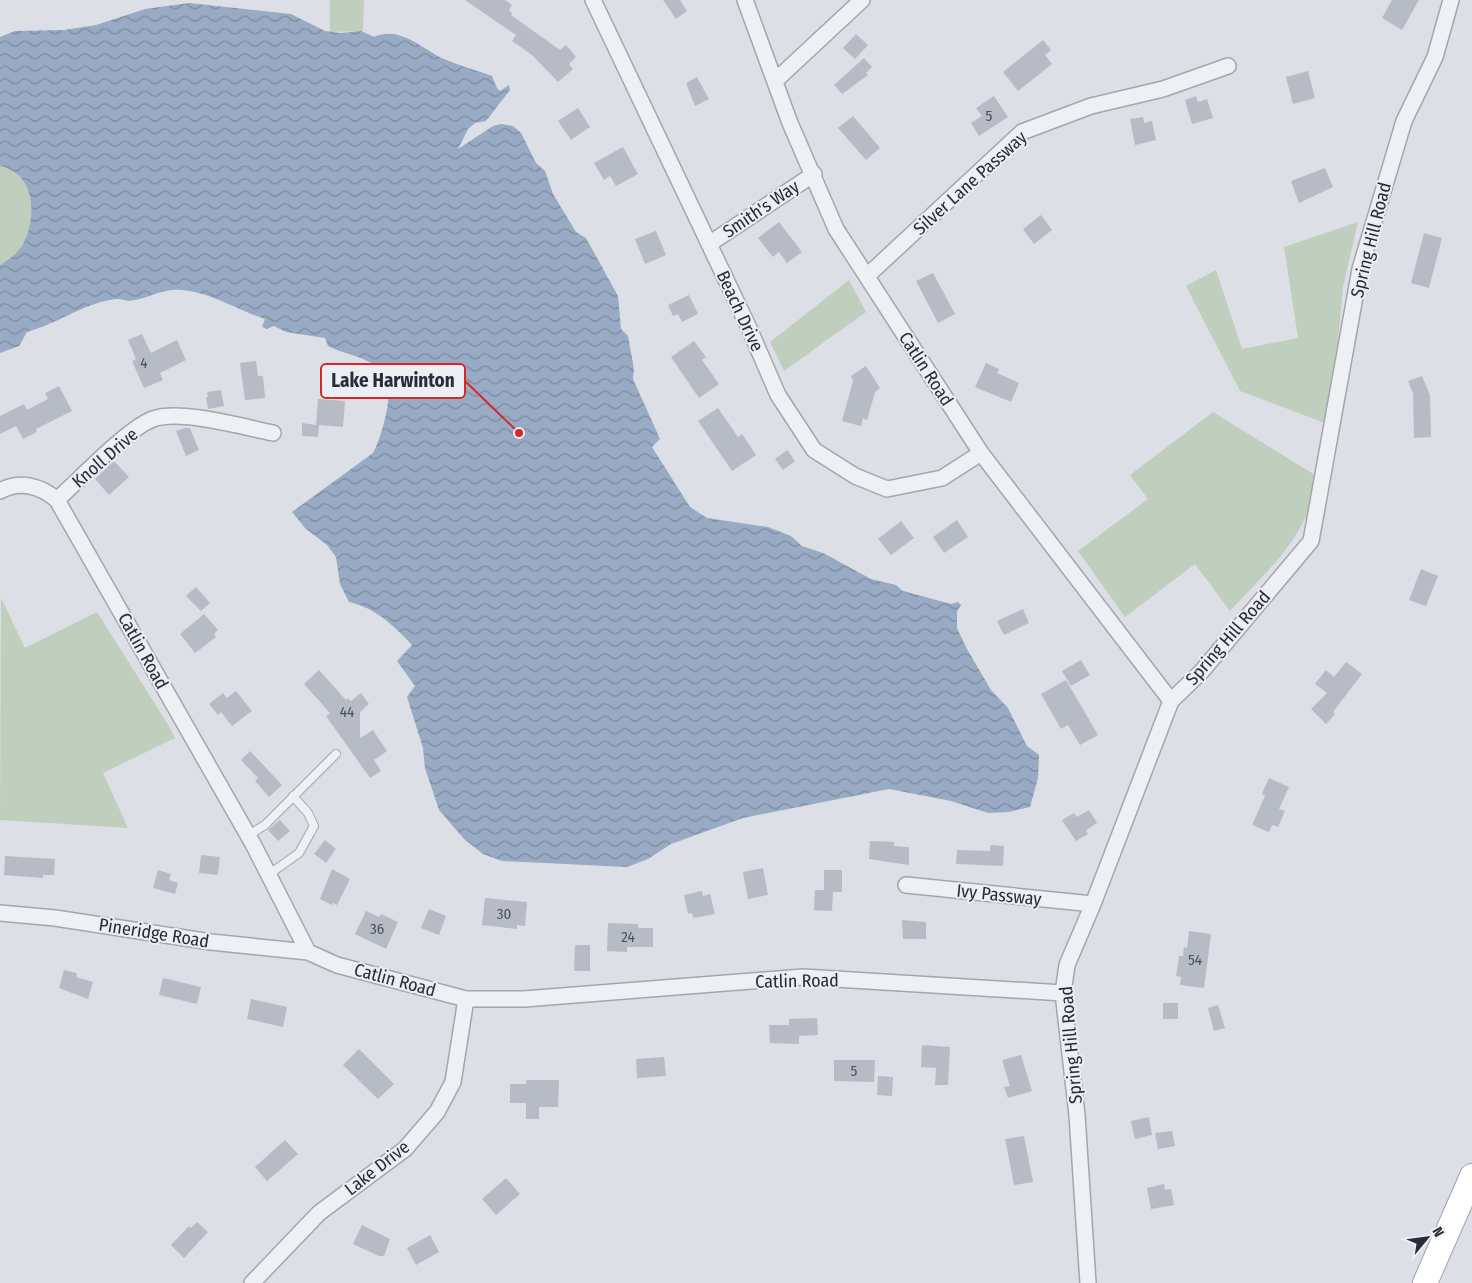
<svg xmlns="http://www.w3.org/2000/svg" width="1472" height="1283" viewBox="0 0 1472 1283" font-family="'Fira Sans Condensed',sans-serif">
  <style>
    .park { fill: #c0cfbd }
    .water { fill: url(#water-waves) }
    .building { fill: #b6bbc5 }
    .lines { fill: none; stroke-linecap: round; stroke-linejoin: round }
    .lane-casing { stroke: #a2a6ae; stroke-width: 10 }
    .street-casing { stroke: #a2a6ae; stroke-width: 18 }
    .primary-casing { stroke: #9ca2b0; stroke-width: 26 }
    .lane { stroke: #eef0f4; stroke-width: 8 }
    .street { stroke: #eef0f4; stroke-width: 15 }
    .primary { stroke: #fff; stroke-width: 24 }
    .labels { text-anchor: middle; stroke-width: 4; stroke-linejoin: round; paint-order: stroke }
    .number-label { font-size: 15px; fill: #4b505d }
    .street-label { font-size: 18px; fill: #272c3a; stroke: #ebeef3 }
    .leader { fill: none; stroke: #d62828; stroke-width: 2 }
    .callout-dot { fill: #d62828; stroke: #ebeef3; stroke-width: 2 }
    .callout { fill: #ebeef3; stroke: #d62828; stroke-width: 2 }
    .callout-label { font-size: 19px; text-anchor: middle; font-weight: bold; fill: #272c3a }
  </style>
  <defs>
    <pattern id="water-waves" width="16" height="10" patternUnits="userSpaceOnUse" patternTransform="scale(1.25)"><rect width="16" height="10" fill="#98aac4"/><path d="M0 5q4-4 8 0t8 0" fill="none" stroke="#7c8ba0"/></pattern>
  </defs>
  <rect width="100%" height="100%" fill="#dcdfe5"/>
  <path class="park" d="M 330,0 L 364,0 L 363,31 L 330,32 Z
    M 0,166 C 36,174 37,217 23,244 C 18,253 8,260 0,265 Z
    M 1358,222 L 1343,287 L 1330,425 L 1240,391 L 1186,286 L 1216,270 L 1242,349 L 1298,338 L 1284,247 Z
    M 849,280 L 866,312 L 784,371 L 770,342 Z
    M 1213,412 L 1320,478 C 1303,541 1273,565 1230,611 L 1195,564 L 1125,617 L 1078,551 L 1148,499 L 1130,475 Z
    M 1,598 L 25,648 L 97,612 L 167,723 L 175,738 L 103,773 L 128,828 L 0,820 Z"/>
  <path class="water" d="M 189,3 L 291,14 L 325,31 L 340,33 L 361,31 L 374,37 C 400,25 422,49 444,59 C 460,66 476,70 492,76 L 497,88 L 500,91 L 509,85 L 510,90 L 486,121 L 475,123 L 468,129 L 458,149 L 493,126 L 501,124 L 513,126 L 521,133 L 536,163 L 545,171 L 553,194 L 576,232 L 586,238 L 618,296 L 621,329 L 628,336 L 634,369 L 633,379 L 660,439 L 652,447 L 690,507 L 707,518 L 768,527 L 791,536 L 802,546 L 823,553 L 871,579 L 896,585 L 903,591 L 951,604 L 958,602 L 961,605 L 957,611 L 957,628 L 967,649 L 991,690 L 1008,708 L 1027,746 L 1039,755 L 1038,778 L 1030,807 L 1009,812 L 988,813 L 951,801 L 889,789 L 743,818 L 671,844 L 648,859 L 627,867 L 502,861 L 483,854 L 464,839 L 439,810 L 425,768 L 423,748 L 407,697 L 415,686 L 397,661 L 412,645 C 393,625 376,608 349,602 L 340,584 L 336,557 L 327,545 L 305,528 L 292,512 L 373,453 C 381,439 393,397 387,381 C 385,377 380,371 378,368 C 365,356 343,354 328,346 L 325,338 L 286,332 L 274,326 L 267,329 L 262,327 L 265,319 C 237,310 211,292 181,290 C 162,288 148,299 129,301 C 126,301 122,299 118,299 C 87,301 57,324 27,332 L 19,346 L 0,353 L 0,265 C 8,260 18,253 23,244 C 37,217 36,174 0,166 L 0,37 L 15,31 L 64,30 L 96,25 L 145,9 Z"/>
  <path class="building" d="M 465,0 L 505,0 L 512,5 L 509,10 L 512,13 L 511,15 L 560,50 L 566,45 L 576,57 L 569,64 L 573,69 L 558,82 L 532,55 L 512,41 L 516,35 Z
    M 663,0 L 680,0 L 687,11 L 676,19 Z
    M 1392,0 L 1419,0 L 1402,30 L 1382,18 Z
    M 856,34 L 868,45 L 855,59 L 843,48 Z
    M 1043,40 L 1051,50 L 1045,55 L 1052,64 L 1018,91 L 1003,72 Z
    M 864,58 L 872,67 L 866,73 L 868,75 L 842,94 L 834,85 Z
    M 1308,71 L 1315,98 L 1293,104 L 1286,77 Z
    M 697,77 L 709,99 L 695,106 L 686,83 Z
    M 994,96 L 1008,117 L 979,136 L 971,123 L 982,116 L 976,108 Z
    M 1196,96 L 1198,102 L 1207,99 L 1213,118 L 1192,124 L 1185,100 Z
    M 578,108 L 590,127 L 571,140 L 558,121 Z
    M 853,116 L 880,148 L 866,160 L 838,128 Z
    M 1143,117 L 1144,123 L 1152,121 L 1156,140 L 1135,145 L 1130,119 Z
    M 623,147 L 638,174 L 616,186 L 610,176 L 604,180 L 594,163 Z
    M 1325,168 L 1333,187 L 1299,203 L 1291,181 Z
    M 1041,215 L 1052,230 L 1034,244 L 1023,229 Z
    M 779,222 L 802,252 L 787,263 L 779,252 L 773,257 L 758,238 Z
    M 656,231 L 666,255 L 645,264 L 635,239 Z
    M 1424,233 L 1442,238 L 1429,288 L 1411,283 Z
    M 933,273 L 955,314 L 938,323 L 916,281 Z
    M 689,295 L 698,314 L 682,322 L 678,314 L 673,316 L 668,305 Z
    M 142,334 L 151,353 L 177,340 L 186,360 L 160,373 L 163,380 L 144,388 L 132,361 L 136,359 L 128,340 Z
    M 694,341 L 706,357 L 702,360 L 719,384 L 699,398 L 671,357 Z
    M 256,361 L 258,376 L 263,376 L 265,398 L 245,400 L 240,363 Z
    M 986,363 L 999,369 L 997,373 L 1019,383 L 1011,402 L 975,387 Z
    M 866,366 L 880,388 L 875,392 L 867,420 L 863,418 L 861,426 L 842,421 L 853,381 L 851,376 Z
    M 1422,376 L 1430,395 L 1431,437 L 1414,438 L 1413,393 L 1408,381 Z
    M 59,386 L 72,411 L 36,429 L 37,432 L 23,439 L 16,426 L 0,434 L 0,416 L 24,404 L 27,410 L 48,399 L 45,393 Z
    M 221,390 L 224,406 L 208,409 L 206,397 L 208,397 L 207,392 Z
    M 318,399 L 345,401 L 343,427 L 319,425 L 318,437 L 302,436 L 302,423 L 316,425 Z
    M 718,408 L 738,437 L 742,434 L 756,455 L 732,471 L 698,421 Z
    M 185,428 L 190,428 L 199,450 L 186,456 L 176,431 Z
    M 787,450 L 795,461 L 783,470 L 775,459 Z
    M 114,461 L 129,477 L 109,495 L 95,479 Z
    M 957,520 L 968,537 L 944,553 L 933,537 Z
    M 901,521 L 914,538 L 891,555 L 878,539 Z
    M 1421,569 L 1438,576 L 1426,606 L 1409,600 Z
    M 196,587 L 210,603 L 201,611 L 186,596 Z
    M 1023,609 L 1029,623 L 1004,635 L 997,621 Z
    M 204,614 L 218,630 L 214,634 L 216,637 L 195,653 L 180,634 Z
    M 1081,660 L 1090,675 L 1071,686 L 1062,671 Z
    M 1346,662 L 1362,674 L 1333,712 L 1335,714 L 1326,724 L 1311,709 L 1327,693 L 1315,684 L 1326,670 L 1334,677 Z
    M 319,670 L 346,700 L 348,698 L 351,701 L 361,693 L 369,704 L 360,712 L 360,738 L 373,730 L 387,751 L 374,760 L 381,771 L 370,778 L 326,716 L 330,713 L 304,684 Z
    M 1066,680 L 1098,735 L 1080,745 L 1068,725 L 1061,729 L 1041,694 Z
    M 236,691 L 252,711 L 232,726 L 221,712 L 218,715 L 209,704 L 223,693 L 227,698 Z
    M 250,751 L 282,785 L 269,797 L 255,781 L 258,778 L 241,760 Z
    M 1269,778 L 1289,787 L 1279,809 L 1285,811 L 1278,827 L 1272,825 L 1269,832 L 1252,825 L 1265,796 L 1262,794 Z
    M 1089,810 L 1097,823 L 1086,830 L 1088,834 L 1076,841 L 1062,820 L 1074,813 L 1077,817 Z
    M 280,820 L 290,831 L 278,841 L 268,830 Z
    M 325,840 L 336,849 L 326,863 L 314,854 Z
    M 870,841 L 894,842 L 894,846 L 909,847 L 909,865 L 869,859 Z
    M 990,845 L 1004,846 L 1003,866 L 956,864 L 957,850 L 990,851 Z
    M 201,855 L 220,857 L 218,875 L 199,873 Z
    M 5,856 L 55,859 L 54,875 L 43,875 L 43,878 L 4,875 Z
    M 763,868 L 768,895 L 748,899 L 743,872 Z
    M 332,869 L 350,879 L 337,905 L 333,903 L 332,905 L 320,899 Z
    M 158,870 L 171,874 L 169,880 L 178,883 L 175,894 L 153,888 Z
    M 824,870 L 842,870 L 842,892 L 833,892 L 832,911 L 814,910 L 815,890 L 824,890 Z
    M 702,891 L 703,896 L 710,894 L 715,914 L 693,918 L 692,913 L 688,914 L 684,895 Z
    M 485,898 L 527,902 L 525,926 L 517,925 L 517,929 L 482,925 Z
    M 429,909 L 446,916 L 439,935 L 421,928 Z
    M 366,911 L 379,917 L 381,914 L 398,922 L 386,949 L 355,934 Z
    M 902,920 L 926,922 L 926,939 L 903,939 Z
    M 608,923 L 638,924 L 638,928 L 653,928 L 653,947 L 627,947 L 627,952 L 607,951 Z
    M 1189,931 L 1211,934 L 1204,988 L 1180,985 L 1181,977 L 1176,976 L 1179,956 L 1183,956 L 1184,947 L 1187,948 Z
    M 575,945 L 590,945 L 590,971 L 574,971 Z
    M 64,970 L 77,973 L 76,977 L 93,982 L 88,999 L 59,988 Z
    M 163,978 L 201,987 L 197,1004 L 159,995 Z
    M 251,999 L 287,1007 L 283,1027 L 247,1019 Z
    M 1163,1003 L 1178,1003 L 1178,1019 L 1163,1019 Z
    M 1218,1005 L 1225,1028 L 1214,1031 L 1208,1008 Z
    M 817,1018 L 818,1035 L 799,1036 L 799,1044 L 770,1043 L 769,1025 L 789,1025 L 789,1019 Z
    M 922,1045 L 950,1047 L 948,1085 L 935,1085 L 936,1068 L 921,1067 Z
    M 359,1049 L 394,1084 L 378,1099 L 343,1065 Z
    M 1021,1055 L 1032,1091 L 1008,1098 L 1004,1087 L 1010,1086 L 1002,1060 Z
    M 664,1057 L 666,1076 L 637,1078 L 636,1059 Z
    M 834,1060 L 875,1060 L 874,1082 L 834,1081 Z
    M 878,1076 L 893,1077 L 892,1096 L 877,1095 Z
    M 526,1080 L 559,1080 L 558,1107 L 539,1107 L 539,1119 L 526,1119 L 526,1103 L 510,1103 L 510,1084 L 526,1084 Z
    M 1149,1117 L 1152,1135 L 1135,1139 L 1131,1121 Z
    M 1172,1131 L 1175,1146 L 1158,1149 L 1155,1133 Z
    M 1024,1136 L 1033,1182 L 1014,1185 L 1005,1139 Z
    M 285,1140 L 298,1154 L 267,1181 L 255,1167 Z
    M 506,1178 L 520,1194 L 496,1215 L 482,1199 Z
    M 1164,1184 L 1165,1190 L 1171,1189 L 1174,1205 L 1151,1209 L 1147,1188 Z
    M 197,1222 L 208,1232 L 184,1258 L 171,1245 L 189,1226 L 191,1228 Z
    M 362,1225 L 390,1239 L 384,1256 L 379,1256 L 353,1244 Z
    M 430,1235 L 439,1252 L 416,1265 L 407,1248 Z"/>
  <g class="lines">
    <g class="lane-casing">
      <path id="lane" d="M 247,836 L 265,825 L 336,754
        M 268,875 L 299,853 L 314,826 L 308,813 L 293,796"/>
    </g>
    <g class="street-casing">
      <path id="street" d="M 593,0 L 749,328 L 778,395 L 814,450 L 855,476 L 887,489 L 942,478 L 981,453
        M 745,0 L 790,123 L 836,229 L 981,453 L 1171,701
        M 775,81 L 862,0
        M 709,244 L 814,174
        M 867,276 L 1022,132 L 1091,106 L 1163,89 L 1228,66
        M 0,491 C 20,480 41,486 57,500 L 253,844 L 308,952 L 337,965 L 466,999 L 524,999 L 803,977 L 1063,993
        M 57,500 C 79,480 128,428 153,419 C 180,409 243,427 273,433
        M 906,885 L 1093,904
        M 0,913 L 55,918 L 211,942 L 308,952
        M 252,1283 L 319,1213 L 405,1149 L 437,1112 L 453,1082 L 466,999
        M 1088,1283 L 1077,1115 L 1063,993 L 1067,965 L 1093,904 L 1171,701 L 1202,671 L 1311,541 L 1360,269 L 1404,121 L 1435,57 L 1451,0"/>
    </g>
    <g class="primary-casing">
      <path id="primary" d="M 1425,1283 L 1472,1176"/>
    </g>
    <use href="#lane" class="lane"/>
    <use href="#street" class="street"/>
    <use href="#primary" class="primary"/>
  </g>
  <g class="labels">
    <g class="number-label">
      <text x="989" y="121">5</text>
      <text x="144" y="368">4</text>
      <text x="347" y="717">44</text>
      <text x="504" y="919">30</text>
      <text x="377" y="934">36</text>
      <text x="628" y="942">24</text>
      <text x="1195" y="965">54</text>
      <text x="854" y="1076">5</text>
    </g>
    <g class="street-label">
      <text transform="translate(970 183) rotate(-42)" y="6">Silver Lane Passway</text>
      <text transform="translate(761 209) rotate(-34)" y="6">Smith's Way</text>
      <text transform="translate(1371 240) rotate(-76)" y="6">Spring Hill Road</text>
      <text transform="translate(740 311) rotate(65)" y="6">Beach Drive</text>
      <text transform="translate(926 369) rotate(57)" y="6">Catlin Road</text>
      <text transform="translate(105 458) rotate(-41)" y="6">Knoll Drive</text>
      <text transform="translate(1228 638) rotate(-49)" y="6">Spring Hill Road</text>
      <text transform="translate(143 651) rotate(61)" y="6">Catlin Road</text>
      <text transform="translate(999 895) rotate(6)" y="6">Ivy Passway</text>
      <text transform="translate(154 933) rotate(9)" y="6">Pineridge Road</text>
      <text transform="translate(395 980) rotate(15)" y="6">Catlin Road</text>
      <text transform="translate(797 981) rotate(-1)" y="6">Catlin Road</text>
      <text transform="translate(1071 1045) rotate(-95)" y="6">Spring Hill Road</text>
      <text transform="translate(377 1168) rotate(-38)" y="6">Lake Drive</text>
    </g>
  </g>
  <path class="leader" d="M519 433L465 381"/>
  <circle class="callout-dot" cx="519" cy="433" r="5"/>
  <rect class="callout" x="321" y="364" width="144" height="34" rx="5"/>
  <g class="callout-label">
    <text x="393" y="387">Lake Harwinton</text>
  </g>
  <g transform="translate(1427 1238) rotate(61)" stroke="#ebeef3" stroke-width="4" paint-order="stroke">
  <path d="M0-4L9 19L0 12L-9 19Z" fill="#272c3a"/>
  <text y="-8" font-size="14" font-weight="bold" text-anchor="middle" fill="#272c3a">N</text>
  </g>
</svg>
